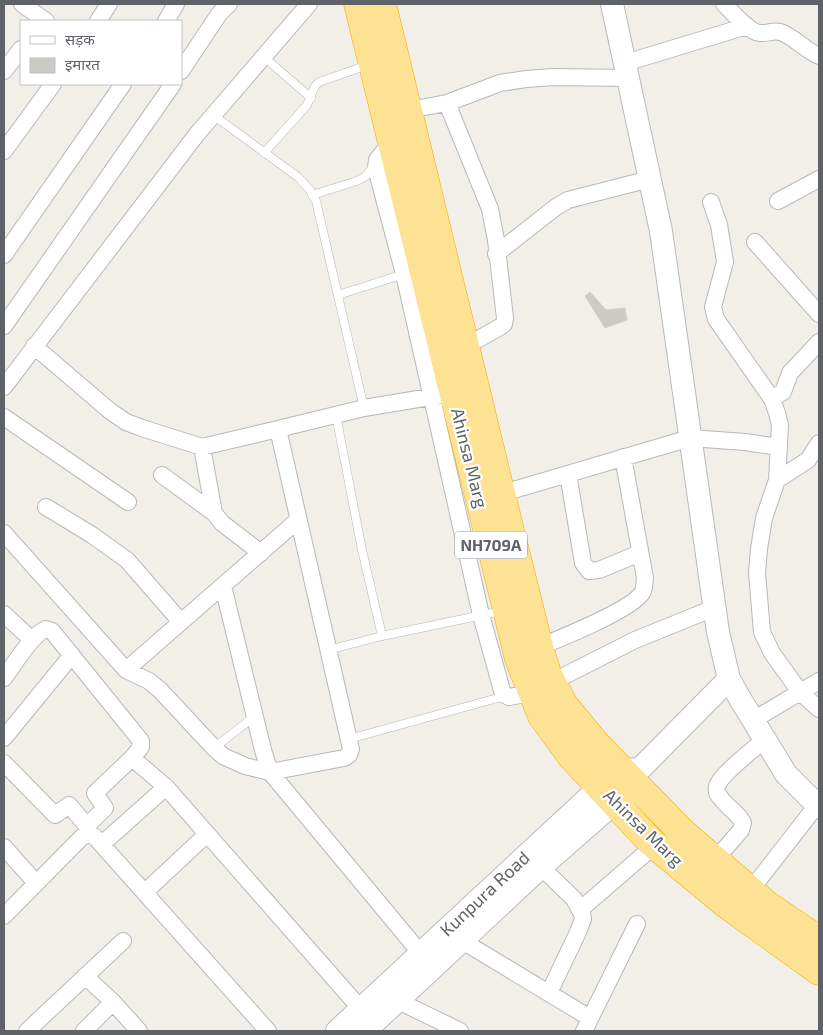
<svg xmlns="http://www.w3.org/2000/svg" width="823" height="1035" viewBox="0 0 823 1035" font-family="'Exo 2','Noto Sans Devanagari',sans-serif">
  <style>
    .building { fill: #cccac5; stroke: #d6d1c6 }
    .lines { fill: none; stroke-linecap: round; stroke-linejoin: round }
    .lane-casing { stroke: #b5b8bc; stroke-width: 9 }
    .street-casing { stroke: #b5b8bc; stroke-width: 18 }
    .secondary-casing { stroke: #b6babf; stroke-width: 24 }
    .highway-casing { stroke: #f9ab00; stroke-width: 29 }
    .lane { stroke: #fff; stroke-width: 8 }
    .street { stroke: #fff; stroke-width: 16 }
    .secondary { stroke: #fff; stroke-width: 22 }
    .highway { stroke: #fde293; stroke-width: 28 }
    .labels { text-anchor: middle; stroke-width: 4.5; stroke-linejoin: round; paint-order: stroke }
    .shield { fill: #fff; stroke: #8f9295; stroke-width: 1 }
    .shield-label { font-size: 16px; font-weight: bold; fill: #5f6368 }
    .street-label { font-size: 18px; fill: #5f6368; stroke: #fff }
  </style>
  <rect width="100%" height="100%" fill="#f1efe8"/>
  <path class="building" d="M 590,292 L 606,310 L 625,308 L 627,320 L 605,328 L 585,296 Z"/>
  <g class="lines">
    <g class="lane-casing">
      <path id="lane" d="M 264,57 L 311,98
        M 213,115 L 298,177 L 310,190 L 316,201 L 364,408
        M 264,153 L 307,105 L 315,86 L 319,82 L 368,65
        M 312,195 L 357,181 L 366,176 L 375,164
        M 338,295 L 404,274
        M 336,415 L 362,550 L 382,636
        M 328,650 L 382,636 L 502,611
        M 349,739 L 505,696
        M 214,748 L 255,716"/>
    </g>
    <g class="street-casing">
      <path id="street" d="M 22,4 L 46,21
        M 724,4 C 731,11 750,33 760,33 C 768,34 774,29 783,33 C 796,39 805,50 819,56
        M 98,21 L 109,4
        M 166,21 L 176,4
        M 625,63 L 747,26
        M 4,71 L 21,49
        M 181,71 L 219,14 L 229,4
        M 447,103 L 490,209 L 496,240 L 505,318 L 504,324 L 500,327 L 466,346
        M 409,110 L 447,103 L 500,83 L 526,79 L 553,77 L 628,78
        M 393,139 L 377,160 L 376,168 L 404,274 L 481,615 L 503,694 L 509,697 L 532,693
        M 4,151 L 53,84
        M 778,201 L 819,179
        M 711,202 L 719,225 L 725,262 L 713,307 L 716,319 L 772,399 L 777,413 L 780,425 L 777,480 L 764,518 L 759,549 L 757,573 L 762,632 L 772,653 L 800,692 L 819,709
        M 755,242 L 819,314
        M 496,254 L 556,207 L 568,200 L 650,179
        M 4,255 L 123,84
        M 4,326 L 173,84
        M 34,346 L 110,411 L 126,422 L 142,428 L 202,447 L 278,429
        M 4,387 L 197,134 L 309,4
        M 772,399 L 783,392 L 790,373 L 819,342
        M 4,417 L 128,502
        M 202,447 L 214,513 L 222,523 L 261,553
        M 568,474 L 583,563 L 589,571 L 599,570 L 640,553
        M 162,475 L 214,513
        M 777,480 L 808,460 L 819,443
        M 493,496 L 690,438 L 745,442 L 779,447
        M 46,507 L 92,535 L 127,560 L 181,622
        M 4,533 L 126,670 L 149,681 L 160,690 L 214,748 L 223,756 L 245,766 L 270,772 L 344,758 L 349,755 L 351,749 L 278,429 L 364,408 L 454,393
        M 223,586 L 263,750 L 270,772 L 427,961
        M 4,614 L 32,640
        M 539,647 C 561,638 631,610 642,593 C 645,589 644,583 645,578 L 623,457
        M 126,670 L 298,520
        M 4,678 C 14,665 31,635 46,629 L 52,631 L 141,741 L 141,747 L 132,758 L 166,787 L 367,1016
        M 552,682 L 635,640 L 714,608
        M 753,720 L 819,681
        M 4,738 L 72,655
        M 4,763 L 55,815 L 69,805 L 87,826 L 89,834
        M 87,826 L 105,808 L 95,793 L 132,758
        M 102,844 L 166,787
        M 4,847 L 36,883
        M 715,860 L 741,830 L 743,823 C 738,812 727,808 720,797 C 717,794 716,791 717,786 C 721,774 754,749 765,739
        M 541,867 L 574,899 L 582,914 L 583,919 L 578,932 L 549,993
        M 750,891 L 817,805
        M 145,892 L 207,834
        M 581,909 L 655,845
        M 4,916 L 82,837 L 89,834 L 95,837 L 268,1031
        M 454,936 L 590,1018
        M 85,976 L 113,1002 L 139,1031
        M 390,997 L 460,1031
        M 27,1031 L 123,941
        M 84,1031 L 113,1002
        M 584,1031 L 637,924"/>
    </g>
    <g class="secondary-casing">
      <path id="secondary" d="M 612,4 L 661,231 L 718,632 L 729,679 L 739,697 L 786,774 L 819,807
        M 640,769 L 729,679
        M 337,1031 L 600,787 L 621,770 L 640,769
        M 365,1031 L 541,867 L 614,803 L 629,793"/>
    </g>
    <g class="highway-casing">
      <path id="highway" d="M 358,4 L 519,659 L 542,716 L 572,757 L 650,841 L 726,904 L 819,971
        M 382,4 L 501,494 L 539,647 L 547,673 L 564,705 L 595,743 L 682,832 L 767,905 L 819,940"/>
    </g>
    <use href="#lane" class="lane"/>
    <use href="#street" class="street"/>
    <use href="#secondary" class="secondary"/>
    <use href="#highway" class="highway"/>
  </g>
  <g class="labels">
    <rect class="shield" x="455" y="531.5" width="72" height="27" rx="4"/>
    <g class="shield-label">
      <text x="491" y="551">NH709A</text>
    </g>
    <g class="street-label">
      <text transform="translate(469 458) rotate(76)" y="6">Ahinsa Marg</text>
      <text transform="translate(643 828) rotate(44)" y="6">Ahinsa Marg</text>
      <text transform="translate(485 894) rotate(-43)" y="6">Kunpura Road</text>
    </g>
  </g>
  <rect width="823" height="1035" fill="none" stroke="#5f6368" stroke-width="10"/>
  <rect x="20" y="20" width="162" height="65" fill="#ffffff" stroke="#bfc1c3"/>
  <rect x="30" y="36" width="25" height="8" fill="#ffffff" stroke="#bfc1c3"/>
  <text x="65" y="45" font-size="15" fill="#5f6368">सड़क</text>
  <rect x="30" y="58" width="25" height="15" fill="#cccac5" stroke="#bfc1c3"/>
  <text x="65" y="70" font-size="15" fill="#5f6368">इमारत</text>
</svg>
